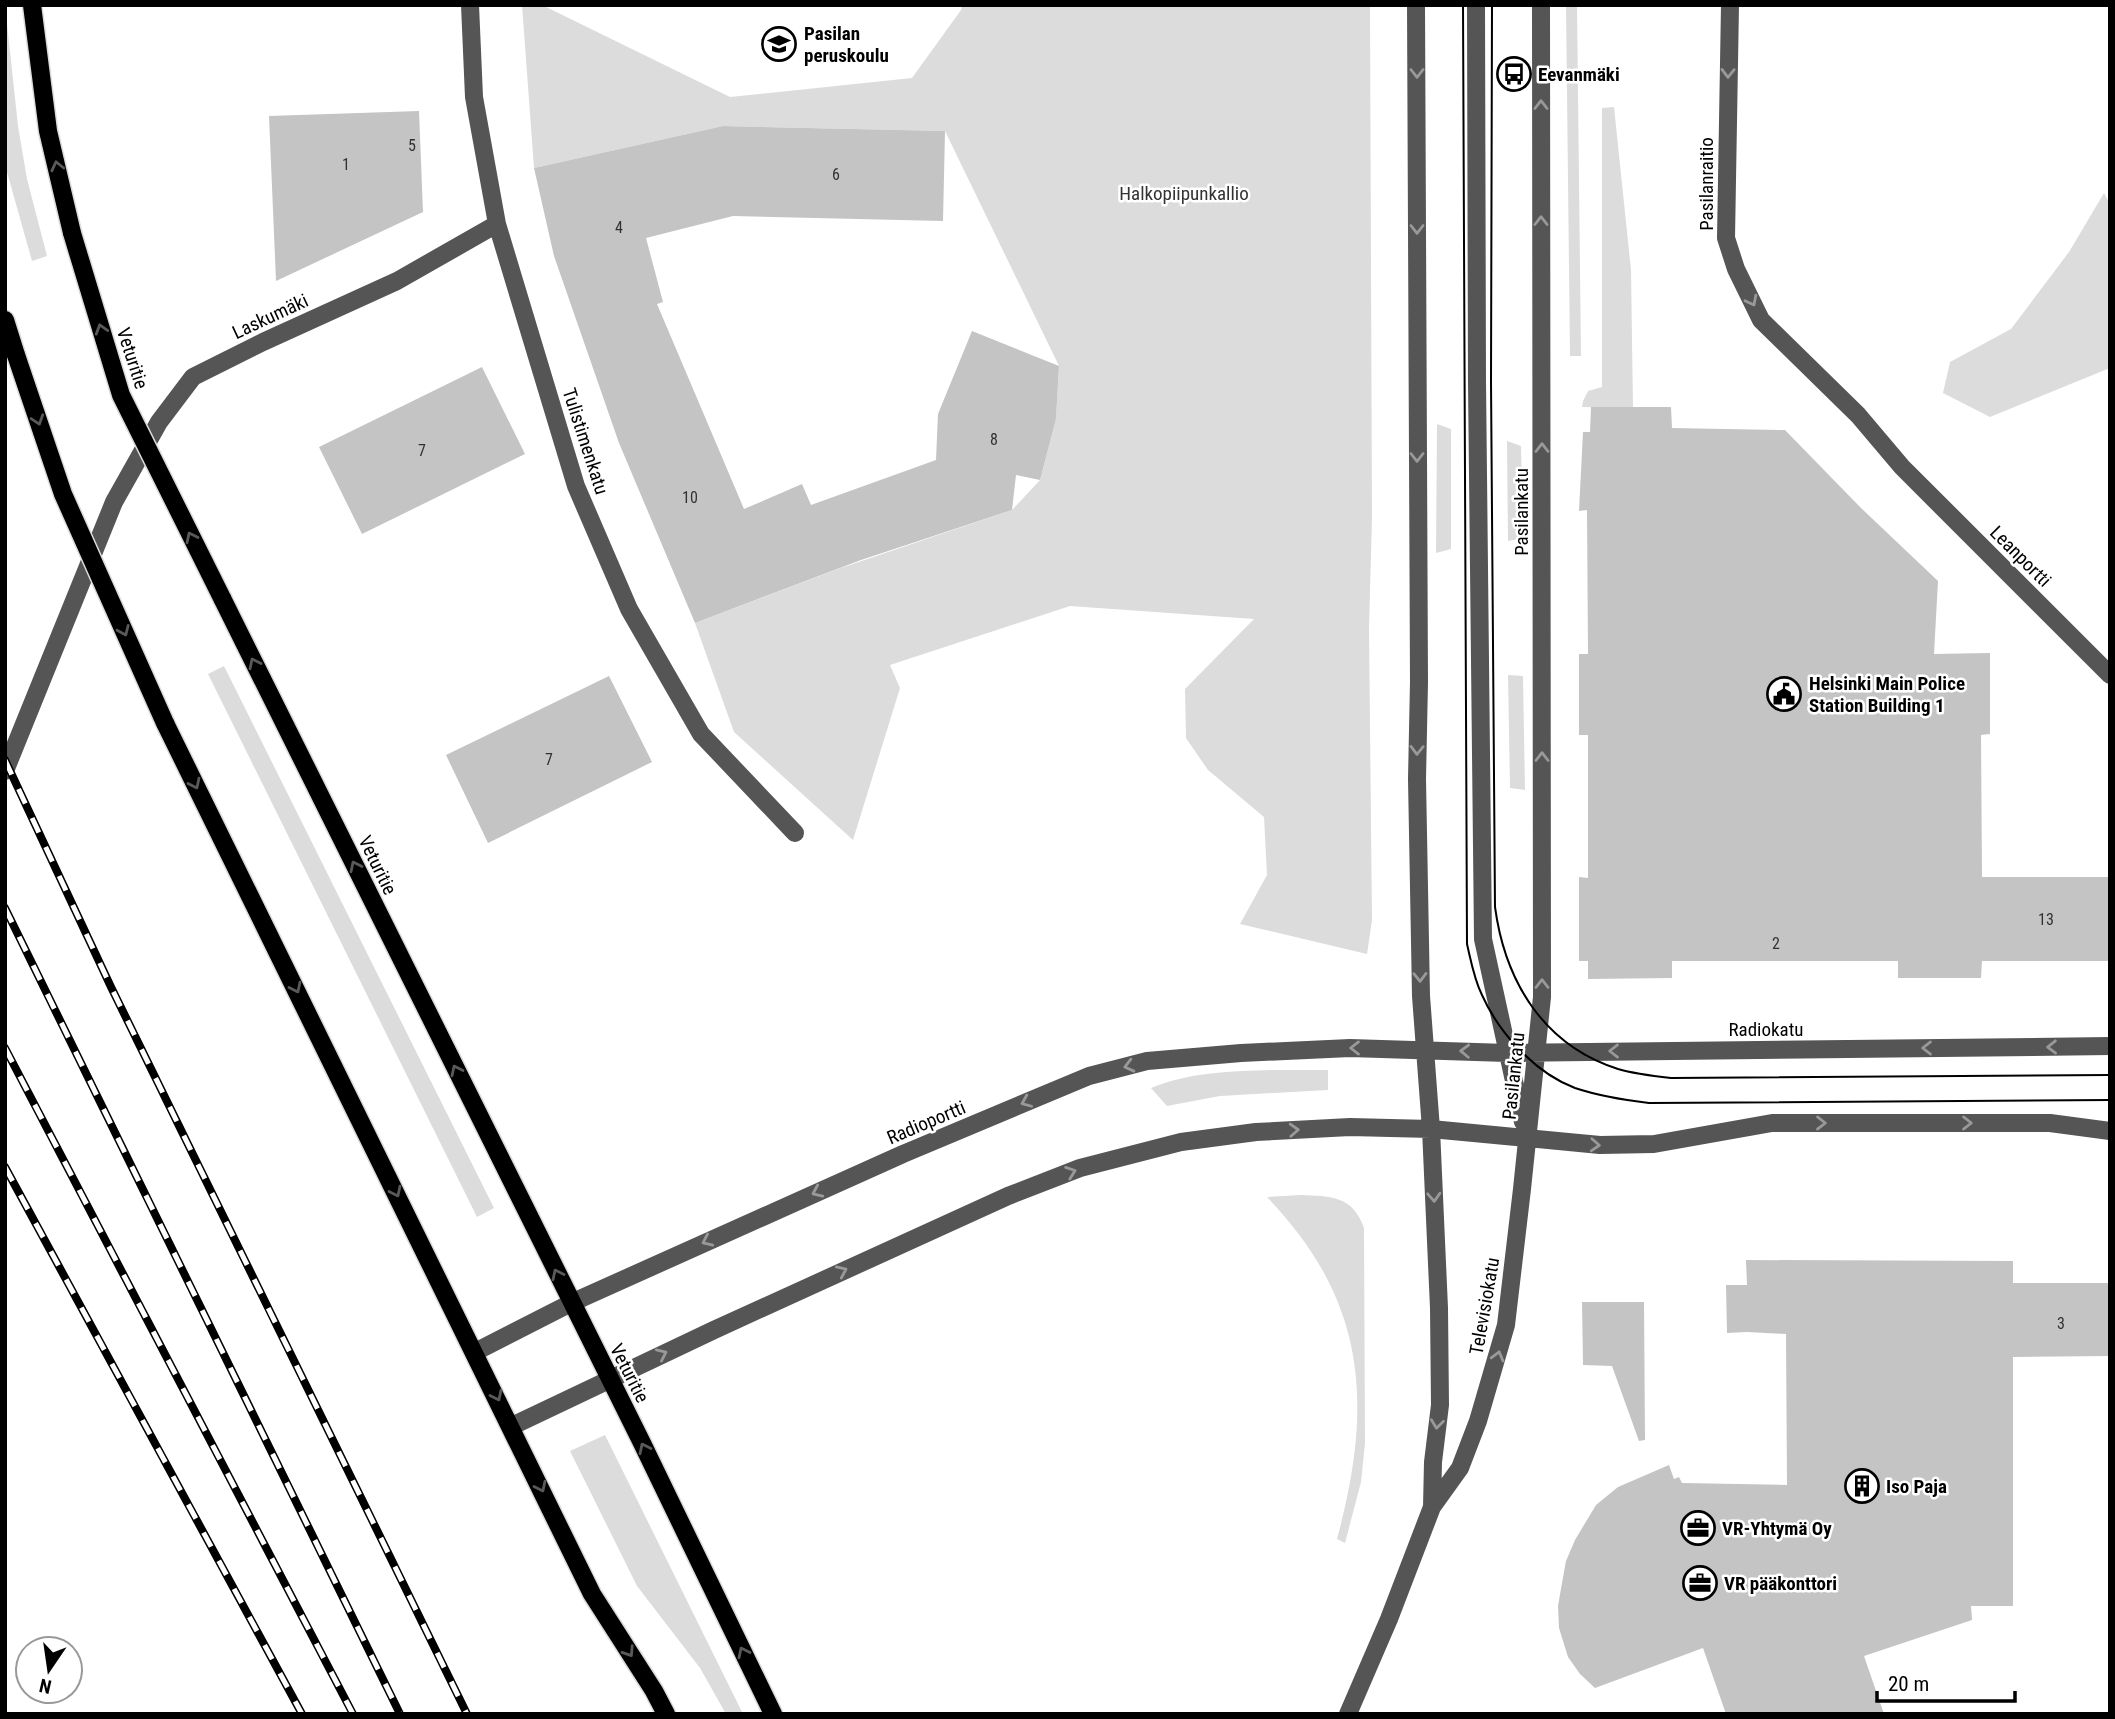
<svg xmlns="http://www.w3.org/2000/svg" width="2115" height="1719" viewBox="0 0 2115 1719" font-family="'Roboto Condensed',sans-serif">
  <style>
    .green { fill: #dcdcdc }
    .building { fill: #c4c4c4 }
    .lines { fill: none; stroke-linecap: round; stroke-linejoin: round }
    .major-casing { stroke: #dbdbdb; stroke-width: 21 }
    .minor { stroke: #555; stroke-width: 18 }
    .major { stroke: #000; stroke-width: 18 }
    .tram { stroke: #000; stroke-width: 2 }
    .rail-casing { stroke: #000; stroke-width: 8 }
    .rail { stroke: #fff; stroke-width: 5; stroke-dasharray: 16; stroke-linecap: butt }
    .major-bridge-casing { stroke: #dbdbdb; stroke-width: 21; stroke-linecap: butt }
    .major-bridge { stroke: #000; stroke-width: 18 }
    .oneway { stroke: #999 }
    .oneway2 { stroke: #595959 }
    .labels { text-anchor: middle; stroke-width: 5; stroke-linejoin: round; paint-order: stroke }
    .number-label { font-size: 16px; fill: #313131 }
    .poi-label { font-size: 19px; font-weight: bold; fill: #000; stroke: #fff; text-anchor: start }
    .street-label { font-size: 19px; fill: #000; stroke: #fff }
    .park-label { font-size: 19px; fill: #333; stroke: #fff }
  </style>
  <rect width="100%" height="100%" fill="#fff"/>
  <path class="green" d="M 5,5 L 18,126 L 27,179 L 47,256 L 32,261 L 5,165 Z
    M 522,5 L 542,5 L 730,97 L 912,78 L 961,10 L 962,5 L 1370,5 L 1372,518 L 1369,628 L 1372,920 L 1367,954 L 1240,924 L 1267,875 L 1264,817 L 1208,770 L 1186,738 L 1185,689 L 1254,619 L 1070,606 L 890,665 L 900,688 L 853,840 L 734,732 L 695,623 L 838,569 L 1012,510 L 1040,480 L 1056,419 L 1059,366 L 945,131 L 723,126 L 534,168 Z
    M 1566,5 L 1577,5 L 1581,356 L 1570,356 Z
    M 1614,107 L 1631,270 L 1633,408 L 1582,407 L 1583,401 L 1588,391 L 1602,387 L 1602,108 Z
    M 2104,193 L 2110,204 L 2110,368 L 1990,417 L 1943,393 L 1950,362 L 2011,329 L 2069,252 Z
    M 1437,424 L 1451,429 L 1451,549 L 1436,553 Z
    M 1507,441 L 1521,446 L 1523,538 L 1508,541 Z
    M 224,666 L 494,1208 L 477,1217 L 208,674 Z
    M 1508,675 L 1523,676 L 1525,790 L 1510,788 Z
    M 1274,1070 L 1328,1070 L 1328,1090 L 1220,1096 L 1167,1106 L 1151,1088 C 1190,1072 1233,1071 1274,1070 Z
    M 1301,1195 C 1331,1196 1353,1196 1364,1228 L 1365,1443 L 1361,1482 L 1345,1543 L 1337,1539 C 1373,1405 1368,1302 1267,1197 Z
    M 605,1435 L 743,1714 L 726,1714 L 700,1668 L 637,1586 L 570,1451 Z"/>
  <path class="building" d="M 419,111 L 423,212 L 276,281 L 269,116 Z
    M 723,126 L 945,131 L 943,221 L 733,216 L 646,238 L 663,302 L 657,304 L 744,509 L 802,484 L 811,505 L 936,460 L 938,414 L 972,331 L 1059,366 L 1056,419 L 1040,480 L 1016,475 L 1012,510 L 861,560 L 695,623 L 619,443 L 554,256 L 534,168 Z
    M 482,367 L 525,454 L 362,534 L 319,447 Z
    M 1591,407 L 1671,407 L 1672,428 L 1785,430 L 1861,508 L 1938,581 L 1934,654 L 1990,653 L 1990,734 L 1981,735 L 1982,877 L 2110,877 L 2110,961 L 1982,961 L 1981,978 L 1898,978 L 1898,961 L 1672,961 L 1672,978 L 1588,979 L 1588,961 L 1579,961 L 1579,877 L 1588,878 L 1588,735 L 1579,735 L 1579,654 L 1588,654 L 1587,510 L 1579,511 L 1583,432 L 1590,432 Z
    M 609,676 L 652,762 L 488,843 L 446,755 Z
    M 1746,1260 L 2013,1261 L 2013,1283 L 2110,1283 L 2110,1356 L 2013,1357 L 2013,1606 L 1971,1606 L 1972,1620 L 1864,1656 L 1884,1714 L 1726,1714 L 1703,1648 L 1595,1688 L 1580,1674 L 1568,1657 L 1559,1628 L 1558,1606 L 1562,1583 L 1566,1561 L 1575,1540 L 1596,1505 L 1618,1487 L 1669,1465 L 1674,1479 L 1679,1477 L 1682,1483 L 1787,1485 L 1786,1334 L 1747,1332 L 1727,1333 L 1726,1285 L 1747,1285 Z
    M 1582,1302 L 1644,1302 L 1645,1440 L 1639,1441 L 1612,1366 L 1583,1365 Z"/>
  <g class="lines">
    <g class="major-casing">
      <path id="major" d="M 32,5 L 48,131 L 72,233
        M 5,320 L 16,355
        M 222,598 L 642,1443 L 773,1714
        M 165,723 L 592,1594 L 654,1691 L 666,1714"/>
    </g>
    <path class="minor" d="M 470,5 L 474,97 L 497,224 L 576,486 L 629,609 L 701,734 L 795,833
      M 1416,5 L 1419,682 L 1417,779 L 1421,996 L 1431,1129 L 1439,1308 L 1440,1405 L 1433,1462 L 1432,1507
      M 1476,5 L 1477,382 L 1483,939 L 1523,1122
      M 1730,5 L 1726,238 L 1736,269 L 1761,320 L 1858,415 L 1902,467 L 2110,675
      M 5,771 L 114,502 L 159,422 L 193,377 L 263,342 L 397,281 L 497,224
      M 475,1352 L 571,1303 L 903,1154 L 1089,1076 L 1147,1061 L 1241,1053 L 1350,1048 L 1507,1053 L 2110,1046
      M 512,1426 L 714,1330 L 1008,1196 L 1080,1168 L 1181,1142 L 1256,1132 L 1350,1127 L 1431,1129 L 1600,1145 L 1654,1144 L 1772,1123 L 2050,1123 L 2110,1131
      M 1348,1714 L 1389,1619 L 1432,1507 L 1460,1468 L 1478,1421 L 1506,1325 L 1522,1189 L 1542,997 L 1541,5"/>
    <use href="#major" class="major"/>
    <path class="tram" d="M 1463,5 L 1467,944 C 1471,961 1474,979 1482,995 C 1499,1033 1535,1073 1575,1088 C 1599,1096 1624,1100 1649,1103 L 2110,1100
      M 1492,5 L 1491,382 L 1495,907 C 1505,981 1543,1045 1618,1069 C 1635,1074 1653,1076 1671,1078 L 2110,1075"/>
    <g class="rail-casing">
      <path id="rail" d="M 5,760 L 111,987 L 467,1714
        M 5,908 L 400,1714
        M 5,1048 L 353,1714
        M 5,1167 L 302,1714"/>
    </g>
    <use href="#rail" class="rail"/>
    <g class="major-bridge-casing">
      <path id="major-bridge" d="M 72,233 L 121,395 L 222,598
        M 16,355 L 63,494 L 165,723"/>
    </g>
    <use href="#major-bridge" class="major-bridge"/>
  </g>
  <defs><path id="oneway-chevron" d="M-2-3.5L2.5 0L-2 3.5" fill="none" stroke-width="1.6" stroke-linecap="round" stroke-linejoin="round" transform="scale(1.75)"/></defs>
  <g class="oneway">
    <use href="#oneway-chevron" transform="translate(1417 73) rotate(90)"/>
    <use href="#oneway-chevron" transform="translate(1728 73) rotate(91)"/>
    <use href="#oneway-chevron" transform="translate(1541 105) rotate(-90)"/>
    <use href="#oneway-chevron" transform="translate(1541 221) rotate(-90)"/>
    <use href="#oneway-chevron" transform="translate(1417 229) rotate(90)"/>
    <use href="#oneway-chevron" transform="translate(1752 301) rotate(63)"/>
    <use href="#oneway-chevron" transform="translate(1542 448) rotate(-90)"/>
    <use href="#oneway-chevron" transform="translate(1417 457) rotate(90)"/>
    <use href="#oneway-chevron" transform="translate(1417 750) rotate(91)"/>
    <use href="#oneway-chevron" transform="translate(1542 757) rotate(-90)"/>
    <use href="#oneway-chevron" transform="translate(1420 977) rotate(89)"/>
    <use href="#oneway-chevron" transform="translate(1542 984) rotate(-90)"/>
    <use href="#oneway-chevron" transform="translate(2052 1047) rotate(179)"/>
    <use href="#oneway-chevron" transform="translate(1355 1048) rotate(-180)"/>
    <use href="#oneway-chevron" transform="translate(1927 1048) rotate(180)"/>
    <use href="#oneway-chevron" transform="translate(1465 1051) rotate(-178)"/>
    <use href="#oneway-chevron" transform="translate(1614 1051) rotate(180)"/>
    <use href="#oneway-chevron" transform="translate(1129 1066) rotate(166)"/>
    <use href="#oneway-chevron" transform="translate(1026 1102) rotate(157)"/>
    <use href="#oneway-chevron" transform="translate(1821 1123)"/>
    <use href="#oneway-chevron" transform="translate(1967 1123)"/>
    <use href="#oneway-chevron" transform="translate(1294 1130) rotate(-3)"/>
    <use href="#oneway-chevron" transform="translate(1595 1145) rotate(3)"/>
    <use href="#oneway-chevron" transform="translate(1071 1172) rotate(-20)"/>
    <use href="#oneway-chevron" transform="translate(817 1192) rotate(156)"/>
    <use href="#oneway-chevron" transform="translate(1434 1197) rotate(87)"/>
    <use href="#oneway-chevron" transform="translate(707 1241) rotate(155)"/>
    <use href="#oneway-chevron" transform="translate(842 1271) rotate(-24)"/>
    <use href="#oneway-chevron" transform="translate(662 1354) rotate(-25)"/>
    <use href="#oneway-chevron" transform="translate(1498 1356) rotate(-75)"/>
    <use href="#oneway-chevron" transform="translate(1437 1424) rotate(97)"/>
  </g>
  <g class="oneway2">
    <use href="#oneway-chevron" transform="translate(57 166) rotate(-103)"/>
    <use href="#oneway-chevron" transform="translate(101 329) rotate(-107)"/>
    <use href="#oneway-chevron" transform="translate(38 420) rotate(72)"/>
    <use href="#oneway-chevron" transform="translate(191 537) rotate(-116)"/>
    <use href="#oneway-chevron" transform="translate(124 631) rotate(66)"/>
    <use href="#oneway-chevron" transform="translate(254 663) rotate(-116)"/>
    <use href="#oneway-chevron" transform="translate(195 784) rotate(64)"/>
    <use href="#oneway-chevron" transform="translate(355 866) rotate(-116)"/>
    <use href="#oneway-chevron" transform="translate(296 988) rotate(64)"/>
    <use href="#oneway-chevron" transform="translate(456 1070) rotate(-116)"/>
    <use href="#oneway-chevron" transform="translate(396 1192) rotate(64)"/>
    <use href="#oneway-chevron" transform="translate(557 1274) rotate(-116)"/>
    <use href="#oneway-chevron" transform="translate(497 1396) rotate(64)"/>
    <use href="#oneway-chevron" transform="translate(644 1448) rotate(-116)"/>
    <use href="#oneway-chevron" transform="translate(541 1487) rotate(64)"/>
    <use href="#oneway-chevron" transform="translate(629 1652) rotate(57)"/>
    <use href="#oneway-chevron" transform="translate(743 1652) rotate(-116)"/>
  </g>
  <defs>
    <g id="school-ring" transform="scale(1.75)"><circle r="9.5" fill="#fff" stroke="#000" stroke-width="1.5"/><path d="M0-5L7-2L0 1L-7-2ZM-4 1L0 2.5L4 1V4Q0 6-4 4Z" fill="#000"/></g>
    <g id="bus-ring" transform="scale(1.75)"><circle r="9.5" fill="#fff" stroke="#000" stroke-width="1.5"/><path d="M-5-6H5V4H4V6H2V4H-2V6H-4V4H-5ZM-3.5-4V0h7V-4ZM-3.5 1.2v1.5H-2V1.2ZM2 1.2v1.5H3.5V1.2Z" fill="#000"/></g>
    <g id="civic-ring" transform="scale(1.75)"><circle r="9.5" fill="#fff" stroke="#000" stroke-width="1.5"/><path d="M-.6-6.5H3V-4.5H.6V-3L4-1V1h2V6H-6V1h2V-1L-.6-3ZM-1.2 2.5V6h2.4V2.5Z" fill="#000"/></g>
    <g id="building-ring" transform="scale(1.75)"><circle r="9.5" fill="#fff" stroke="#000" stroke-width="1.5"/><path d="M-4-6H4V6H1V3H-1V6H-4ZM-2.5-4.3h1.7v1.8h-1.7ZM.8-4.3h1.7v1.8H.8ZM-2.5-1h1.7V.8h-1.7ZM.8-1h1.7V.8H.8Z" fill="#000"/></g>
    <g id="office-ring" transform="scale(1.75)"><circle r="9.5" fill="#fff" stroke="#000" stroke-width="1.5"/><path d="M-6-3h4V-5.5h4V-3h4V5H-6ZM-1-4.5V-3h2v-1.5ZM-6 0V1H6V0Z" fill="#000"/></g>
  </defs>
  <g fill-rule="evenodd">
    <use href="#school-ring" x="779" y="44"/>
    <use href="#bus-ring" x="1514" y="74"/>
    <use href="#civic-ring" x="1784" y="694"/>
    <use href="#building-ring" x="1862" y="1486"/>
    <use href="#office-ring" x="1698" y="1528"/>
    <use href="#office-ring" x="1700" y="1583"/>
  </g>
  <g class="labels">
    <g class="number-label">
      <text x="412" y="151">5</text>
      <text x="346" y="170">1</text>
      <text x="836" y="180">6</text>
      <text x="619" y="233">4</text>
      <text x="994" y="445">8</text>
      <text x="422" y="456">7</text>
      <text x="690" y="503">10</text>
      <text x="549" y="765">7</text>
      <text x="2046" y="925">13</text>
      <text x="1776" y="949">2</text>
      <text x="2061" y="1329">3</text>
    </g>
    <g class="poi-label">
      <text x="804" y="40">Pasilan<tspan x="804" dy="22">peruskoulu</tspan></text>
      <text x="1538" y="81">Eevanmäki</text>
      <text x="1809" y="690">Helsinki Main Police<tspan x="1809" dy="22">Station Building 1</tspan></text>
      <text x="1886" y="1493">Iso Paja</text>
      <text x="1722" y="1535">VR-Yhtymä Oy</text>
      <text x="1724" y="1590">VR pääkonttori</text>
    </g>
    <g class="street-label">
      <text transform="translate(1706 184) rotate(-90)" y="7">Pasilanraitio</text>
      <text transform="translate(270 316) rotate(-25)" y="7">Laskumäki</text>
      <text transform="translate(133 358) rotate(72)" y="7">Veturitie</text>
      <text transform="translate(586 441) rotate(72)" y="7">Tulistimenkatu</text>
      <text transform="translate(1521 512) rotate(-90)" y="7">Pasilankatu</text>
      <text transform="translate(2021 556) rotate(45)" y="7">Leanportti</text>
      <text transform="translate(378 865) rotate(64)" y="7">Veturitie</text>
      <text x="1766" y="1036">Radiokatu</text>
      <text transform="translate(1513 1076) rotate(-84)" y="7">Pasilankatu</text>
      <text transform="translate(926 1122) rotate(-23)" y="7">Radioportti</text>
      <text transform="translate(1484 1306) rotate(-80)" y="7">Televisiokatu</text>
      <text transform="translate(630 1373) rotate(63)" y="7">Veturitie</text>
    </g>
    <g class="park-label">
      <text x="1184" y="200">Halkopiipunkallio</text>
    </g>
  </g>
  <rect width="2115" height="1719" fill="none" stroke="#000000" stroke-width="14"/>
  <g transform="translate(49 1670) rotate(193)"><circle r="33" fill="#ffffff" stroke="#999999" stroke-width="2"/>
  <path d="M0-5L12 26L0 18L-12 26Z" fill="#000000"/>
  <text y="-10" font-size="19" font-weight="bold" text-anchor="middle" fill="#000000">N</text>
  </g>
  <path d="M1877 1691v10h138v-10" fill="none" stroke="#000000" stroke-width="3.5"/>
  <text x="1888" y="1691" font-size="21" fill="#000000" stroke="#ffffff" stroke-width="5" paint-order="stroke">20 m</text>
</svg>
